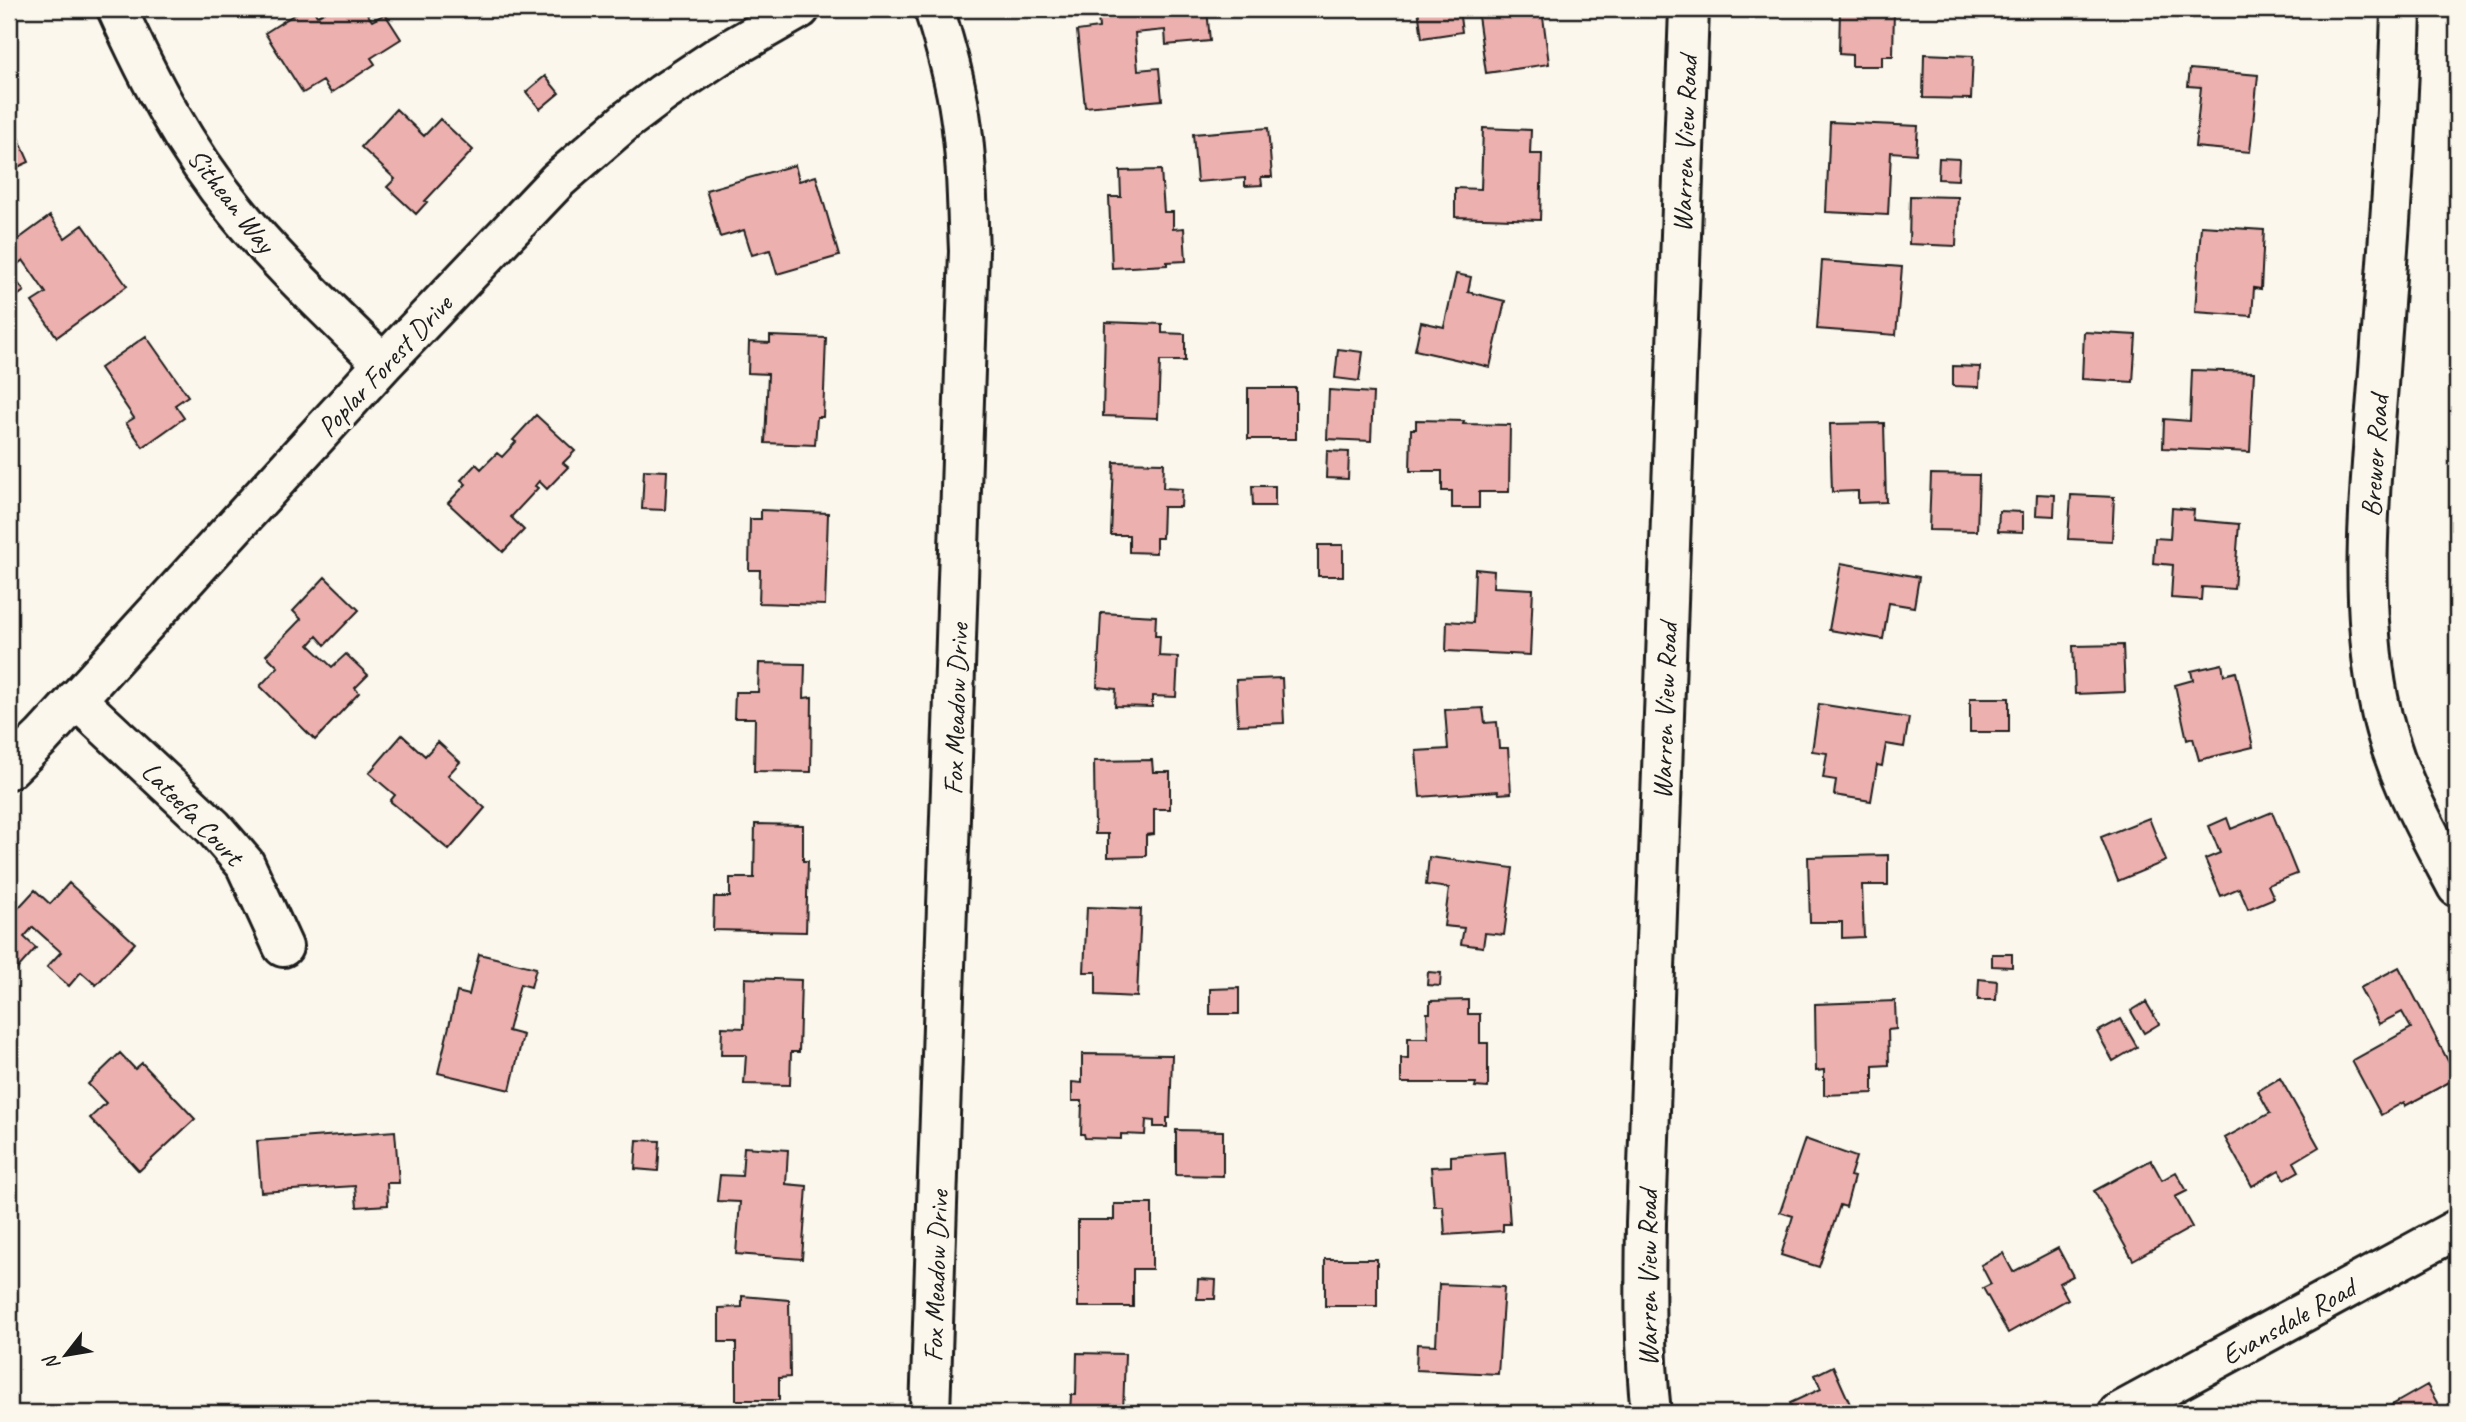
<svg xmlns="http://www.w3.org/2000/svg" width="2466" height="1422" viewBox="0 0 2466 1422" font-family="Caveat,sans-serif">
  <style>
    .building { fill: #ecb0ae; stroke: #1c1c1c; stroke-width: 2 }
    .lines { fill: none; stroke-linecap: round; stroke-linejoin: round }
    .minor-casing { stroke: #1c1c1c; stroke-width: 44 }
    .minor { stroke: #fbf7ec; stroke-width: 38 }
    .labels { text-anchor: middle; stroke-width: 7; stroke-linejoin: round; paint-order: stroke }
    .street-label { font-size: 28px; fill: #1c1c1c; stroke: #fbf7ec }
  </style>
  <rect width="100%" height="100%" fill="#fbf7ec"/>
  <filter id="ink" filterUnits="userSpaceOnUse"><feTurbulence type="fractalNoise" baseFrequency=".0143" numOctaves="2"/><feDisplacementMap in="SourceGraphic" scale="14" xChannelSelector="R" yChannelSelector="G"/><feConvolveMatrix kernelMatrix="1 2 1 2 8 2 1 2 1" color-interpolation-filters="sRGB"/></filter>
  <g filter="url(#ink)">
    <path class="building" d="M 303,9 L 313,9 L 317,16 L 329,9 L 364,9 L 372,21 L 385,14 L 401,39 L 371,58 L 375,64 L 331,93 L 323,81 L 303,93 L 265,33 Z
      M 1160,9 L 1207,9 L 1210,41 L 1166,45 L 1165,30 L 1135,33 L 1138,70 L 1159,68 L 1162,100 L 1085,107 L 1077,31 L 1099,28 L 1098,16 Z
      M 1418,9 L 1459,9 L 1462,32 L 1422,38 Z
      M 1477,9 L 1542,9 L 1549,64 L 1486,73 Z
      M 1840,9 L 1894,9 L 1893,56 L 1882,56 L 1882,66 L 1852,66 L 1852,55 L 1839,54 Z
      M 2217,9 L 2259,9 L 2259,10 L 2218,16 Z
      M 1924,54 L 1973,56 L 1971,99 L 1923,98 Z
      M 2190,69 L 2258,75 L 2250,152 L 2195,147 L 2201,87 L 2188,86 Z
      M 545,76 L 559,93 L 540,109 L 526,92 Z
      M 396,109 L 424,136 L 440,119 L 473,150 L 425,201 L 427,202 L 416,214 L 387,187 L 395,179 L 361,147 Z
      M 9,117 L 29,162 L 9,171 Z
      M 1830,122 L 1918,126 L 1916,154 L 1891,152 L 1888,215 L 1826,212 Z
      M 1268,128 L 1272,177 L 1261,177 L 1262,185 L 1245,186 L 1245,178 L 1197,182 L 1193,134 Z
      M 1483,128 L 1531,130 L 1530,154 L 1542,154 L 1540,220 L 1455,217 L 1455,188 L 1481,189 Z
      M 1939,158 L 1959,159 L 1958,180 L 1938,179 Z
      M 795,165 L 799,181 L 816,176 L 839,256 L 777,274 L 770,250 L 752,255 L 744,230 L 720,237 L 706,190 Z
      M 1161,170 L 1164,212 L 1173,212 L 1173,229 L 1184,228 L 1186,261 L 1167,262 L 1167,265 L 1112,268 L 1109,197 L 1121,197 L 1120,171 Z
      M 1910,196 L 1958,197 L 1956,246 L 1909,244 Z
      M 50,216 L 65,238 L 83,225 L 127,286 L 57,337 L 32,302 L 46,293 L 23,260 L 9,271 L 9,246 Z
      M 2201,226 L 2264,230 L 2261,289 L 2254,288 L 2252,316 L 2195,312 Z
      M 1822,261 L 1902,267 L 1896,335 L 1817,329 Z
      M 9,271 L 24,291 L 9,302 Z
      M 1456,274 L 1471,277 L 1468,292 L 1505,301 L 1490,367 L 1415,350 L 1421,322 L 1444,327 Z
      M 1105,322 L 1162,324 L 1162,333 L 1185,334 L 1185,361 L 1160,361 L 1158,418 L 1103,416 Z
      M 2084,332 L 2136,335 L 2133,382 L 2082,379 Z
      M 146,336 L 188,396 L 175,405 L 184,418 L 143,447 L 126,423 L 134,418 L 100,368 Z
      M 770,336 L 826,338 L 823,417 L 817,417 L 815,445 L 765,443 L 768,374 L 748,373 L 749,342 L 770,343 Z
      M 1338,349 L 1363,352 L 1359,381 L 1335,378 Z
      M 1953,366 L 1980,367 L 1979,387 L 1953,386 Z
      M 2192,370 L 2254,372 L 2250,452 L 2163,448 L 2164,419 L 2190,421 Z
      M 1248,388 L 1296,388 L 1296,439 L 1248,439 Z
      M 1329,390 L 1373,393 L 1371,441 L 1327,439 Z
      M 536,415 L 575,451 L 563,463 L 568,467 L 547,489 L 539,481 L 535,486 L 538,488 L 511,517 L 524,530 L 503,552 L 490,540 L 489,541 L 448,503 L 466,484 L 461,480 L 476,464 L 481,469 L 497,453 L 502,457 L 516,442 L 513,440 Z
      M 1416,420 L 1464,421 L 1463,424 L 1510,425 L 1509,492 L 1479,492 L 1479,508 L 1452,508 L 1452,491 L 1442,491 L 1442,471 L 1410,471 L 1411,429 L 1416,429 Z
      M 1884,423 L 1886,502 L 1858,503 L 1858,491 L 1832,492 L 1830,424 Z
      M 1327,451 L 1349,452 L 1348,479 L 1326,478 Z
      M 1114,462 L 1164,463 L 1163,488 L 1182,489 L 1181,507 L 1163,507 L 1162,538 L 1156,538 L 1156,553 L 1129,552 L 1129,535 L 1111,535 Z
      M 644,470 L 667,471 L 665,510 L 642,509 Z
      M 1931,474 L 1979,475 L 1977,531 L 1929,530 Z
      M 1252,486 L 1275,486 L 1275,506 L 1253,506 Z
      M 2037,494 L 2055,495 L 2054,516 L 2036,515 Z
      M 2071,495 L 2114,497 L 2112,541 L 2068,539 Z
      M 2172,508 L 2194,510 L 2193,520 L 2239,524 L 2234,589 L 2202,587 L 2201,600 L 2171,598 L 2173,565 L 2153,563 L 2155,538 L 2170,539 Z
      M 761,510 L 828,513 L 825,605 L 759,603 L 760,570 L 749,570 L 750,519 L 761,519 Z
      M 1999,511 L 2023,512 L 2023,532 L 1998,531 Z
      M 1318,545 L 1343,545 L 1343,576 L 1318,576 Z
      M 1841,563 L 1919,577 L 1914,607 L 1889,603 L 1883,639 L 1829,630 Z
      M 1475,569 L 1494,571 L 1493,587 L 1533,589 L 1530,655 L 1446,651 L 1447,621 L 1473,623 Z
      M 325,577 L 359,610 L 325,645 L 317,636 L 309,645 L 332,667 L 346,654 L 368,675 L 355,688 L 359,693 L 315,740 L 260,686 L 278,667 L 266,655 L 301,619 L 293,611 Z
      M 1101,613 L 1156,616 L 1155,636 L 1160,636 L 1159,656 L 1178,657 L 1176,697 L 1152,696 L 1152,707 L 1115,706 L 1116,689 L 1097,687 Z
      M 2123,645 L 2125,692 L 2075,694 L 2073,646 Z
      M 759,663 L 805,664 L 804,698 L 812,697 L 811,772 L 754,771 L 755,718 L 734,718 L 735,692 L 758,692 Z
      M 2222,664 L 2224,675 L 2236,672 L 2253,747 L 2199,760 L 2193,738 L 2187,740 L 2175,685 L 2193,680 L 2191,671 Z
      M 1282,678 L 1284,723 L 1238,725 L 1236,680 Z
      M 1970,698 L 2009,698 L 2009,732 L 1970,732 Z
      M 1819,704 L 1909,718 L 1904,747 L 1886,744 L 1882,766 L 1877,765 L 1871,801 L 1834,795 L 1836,780 L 1823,778 L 1827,753 L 1812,751 Z
      M 1483,708 L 1485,723 L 1497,722 L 1499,748 L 1508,748 L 1511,793 L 1499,794 L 1498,791 L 1420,797 L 1416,751 L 1448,749 L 1445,710 Z
      M 402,735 L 425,756 L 438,742 L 460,762 L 448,775 L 485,808 L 449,850 L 390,801 L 395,795 L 369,773 Z
      M 1152,760 L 1153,772 L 1170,772 L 1170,809 L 1154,809 L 1154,834 L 1146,835 L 1146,856 L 1108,857 L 1108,834 L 1095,834 L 1094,761 Z
      M 2272,812 L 2297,874 L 2268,885 L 2274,898 L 2248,909 L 2239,888 L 2221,896 L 2205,859 L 2220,853 L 2209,826 L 2227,818 L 2231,829 Z
      M 2149,818 L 2166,861 L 2118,881 L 2101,837 Z
      M 755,824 L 803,825 L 803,861 L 808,861 L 806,932 L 713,930 L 714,897 L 730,897 L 730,878 L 754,878 Z
      M 1888,855 L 1888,885 L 1862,885 L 1864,937 L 1842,938 L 1842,922 L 1810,922 L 1808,857 Z
      M 1429,857 L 1513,868 L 1504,935 L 1485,933 L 1483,947 L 1461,944 L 1464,928 L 1444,926 L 1449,888 L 1426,885 Z
      M 69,883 L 135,943 L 96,985 L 81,972 L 69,986 L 47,967 L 61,952 L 33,927 L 24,937 L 36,948 L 9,978 L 9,918 L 35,890 L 50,904 Z
      M 1087,907 L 1141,909 L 1137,997 L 1096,995 L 1096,972 L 1084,972 Z
      M 479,954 L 536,968 L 531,987 L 520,984 L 508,1031 L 523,1035 L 510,1090 L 438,1073 L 457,992 L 469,995 Z
      M 1992,954 L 2012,954 L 2012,967 L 1992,966 Z
      M 2399,967 L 2457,1078 L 2405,1106 L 2404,1102 L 2381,1115 L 2352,1061 L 2411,1028 L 2402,1012 L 2379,1024 L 2360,988 Z
      M 1428,972 L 1441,973 L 1440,986 L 1427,985 Z
      M 745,978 L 801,980 L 799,1052 L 791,1052 L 790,1085 L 744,1084 L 746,1055 L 721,1055 L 722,1027 L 744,1028 Z
      M 1979,979 L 1997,981 L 1996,1000 L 1978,1000 Z
      M 1239,988 L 1239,1014 L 1210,1014 L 1210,989 Z
      M 1468,1000 L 1468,1014 L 1480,1014 L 1480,1043 L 1488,1043 L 1488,1088 L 1475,1087 L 1476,1083 L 1401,1083 L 1401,1058 L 1408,1059 L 1408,1038 L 1428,1038 L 1427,1013 L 1430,1013 L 1430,1001 Z
      M 1895,1001 L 1896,1029 L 1888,1030 L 1889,1065 L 1873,1066 L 1873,1093 L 1824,1095 L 1824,1070 L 1816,1071 L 1815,1004 Z
      M 2146,1002 L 2159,1024 L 2144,1033 L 2131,1011 Z
      M 2121,1019 L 2137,1047 L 2113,1061 L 2097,1032 Z
      M 120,1053 L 135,1069 L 142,1063 L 195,1119 L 139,1171 L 90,1118 L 106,1103 L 88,1084 Z
      M 1082,1054 L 1172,1055 L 1170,1118 L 1167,1118 L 1167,1127 L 1154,1127 L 1154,1121 L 1146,1120 L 1145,1135 L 1121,1134 L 1121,1139 L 1085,1138 L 1084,1134 L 1081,1134 L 1082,1101 L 1072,1101 L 1072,1082 L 1082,1083 Z
      M 2280,1078 L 2319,1147 L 2294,1162 L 2299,1171 L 2285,1179 L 2279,1170 L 2252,1186 L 2225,1138 L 2270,1113 L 2258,1091 Z
      M 1176,1130 L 1223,1131 L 1223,1176 L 1176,1175 Z
      M 395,1131 L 399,1183 L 387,1183 L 388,1205 L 357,1207 L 355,1186 L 261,1192 L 257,1141 Z
      M 1805,1139 L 1856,1157 L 1850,1176 L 1854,1177 L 1846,1207 L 1840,1205 L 1819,1267 L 1781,1255 L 1793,1216 L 1780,1212 Z
      M 637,1140 L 660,1141 L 658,1171 L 635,1169 Z
      M 744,1147 L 788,1150 L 786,1184 L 807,1186 L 802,1259 L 736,1254 L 740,1202 L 717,1201 L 720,1175 L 742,1176 Z
      M 1505,1152 L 1510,1224 L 1503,1224 L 1503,1231 L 1445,1235 L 1443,1206 L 1434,1206 L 1431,1167 L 1451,1166 L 1451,1156 Z
      M 2151,1160 L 2162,1180 L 2176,1172 L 2187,1191 L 2175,1197 L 2192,1227 L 2133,1260 L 2094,1191 Z
      M 1114,1204 L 1152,1204 L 1152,1269 L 1133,1269 L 1133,1307 L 1078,1307 L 1078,1220 L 1114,1220 Z
      M 2058,1248 L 2073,1276 L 2059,1283 L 2068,1299 L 2008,1333 L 1983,1288 L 1991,1284 L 1981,1265 L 2003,1253 L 2013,1272 Z
      M 1325,1259 L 1377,1259 L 1377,1306 L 1325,1306 Z
      M 1198,1279 L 1216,1280 L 1215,1299 L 1197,1299 Z
      M 1439,1284 L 1504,1287 L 1498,1374 L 1416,1370 L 1417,1344 L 1436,1345 Z
      M 742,1296 L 789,1300 L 790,1377 L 779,1378 L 779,1400 L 736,1400 L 736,1342 L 719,1342 L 719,1308 L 742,1307 Z
      M 1077,1353 L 1125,1354 L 1123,1413 L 1070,1413 L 1071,1395 L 1076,1395 Z
      M 1833,1366 L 1854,1413 L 1795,1413 L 1790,1403 L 1821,1389 L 1815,1375 Z
      M 2427,1385 L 2443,1413 L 2378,1413 Z"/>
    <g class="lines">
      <g class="minor-casing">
        <path id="minor" d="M 117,9 C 149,80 185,149 235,210 C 280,266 333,314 383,364
          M 2401,9 C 2398,134 2387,259 2378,385 C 2370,488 2359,594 2378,697 C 2390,765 2425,827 2457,887
          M 76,699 L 213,827 L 245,864 L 283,947
          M 9,769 L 42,737 L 383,364 L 558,180 L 627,120 L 663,93 L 720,55 L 800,9
          M 930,1413 L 969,251 C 967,205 967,159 960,114 C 955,78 945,44 934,9
          M 1651,1413 C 1644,1350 1645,1287 1646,1223 L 1689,9
          M 2118,1413 L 2457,1229"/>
      </g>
      <use href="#minor" class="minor"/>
    </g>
  </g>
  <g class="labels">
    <g class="street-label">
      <text transform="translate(1684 144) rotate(-88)" y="10">Warren View Road</text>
      <text transform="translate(232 200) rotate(52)" y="10">Sithean Way</text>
      <text transform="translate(384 365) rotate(-47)" y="10">Poplar Forest Drive</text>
      <text transform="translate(2374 456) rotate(-86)" y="10">Brewer Road</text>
      <text transform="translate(955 709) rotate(-88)" y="10">Fox Meadow Drive</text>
      <text transform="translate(1664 711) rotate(-88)" y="10">Warren View Road</text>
      <text transform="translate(193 813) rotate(46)" y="10">Lateefa Court</text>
      <text transform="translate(935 1276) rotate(-88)" y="10">Fox Meadow Drive</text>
      <text transform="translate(1647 1278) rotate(-90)" y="10">Warren View Road</text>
      <text transform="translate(2288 1321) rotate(-29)" y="10">Evansdale Road</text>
    </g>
  </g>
  <rect width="2466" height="1422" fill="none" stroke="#fbf7ec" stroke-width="35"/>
  <rect x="18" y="18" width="2431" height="1387" fill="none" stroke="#1c1c1c" stroke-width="2.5" filter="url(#ink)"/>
  <g transform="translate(66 1355) rotate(239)" stroke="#fbf7ec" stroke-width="5" paint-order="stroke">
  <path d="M0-5L12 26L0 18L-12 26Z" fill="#1c1c1c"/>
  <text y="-10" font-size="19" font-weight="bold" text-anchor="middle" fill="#1c1c1c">N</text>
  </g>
</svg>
